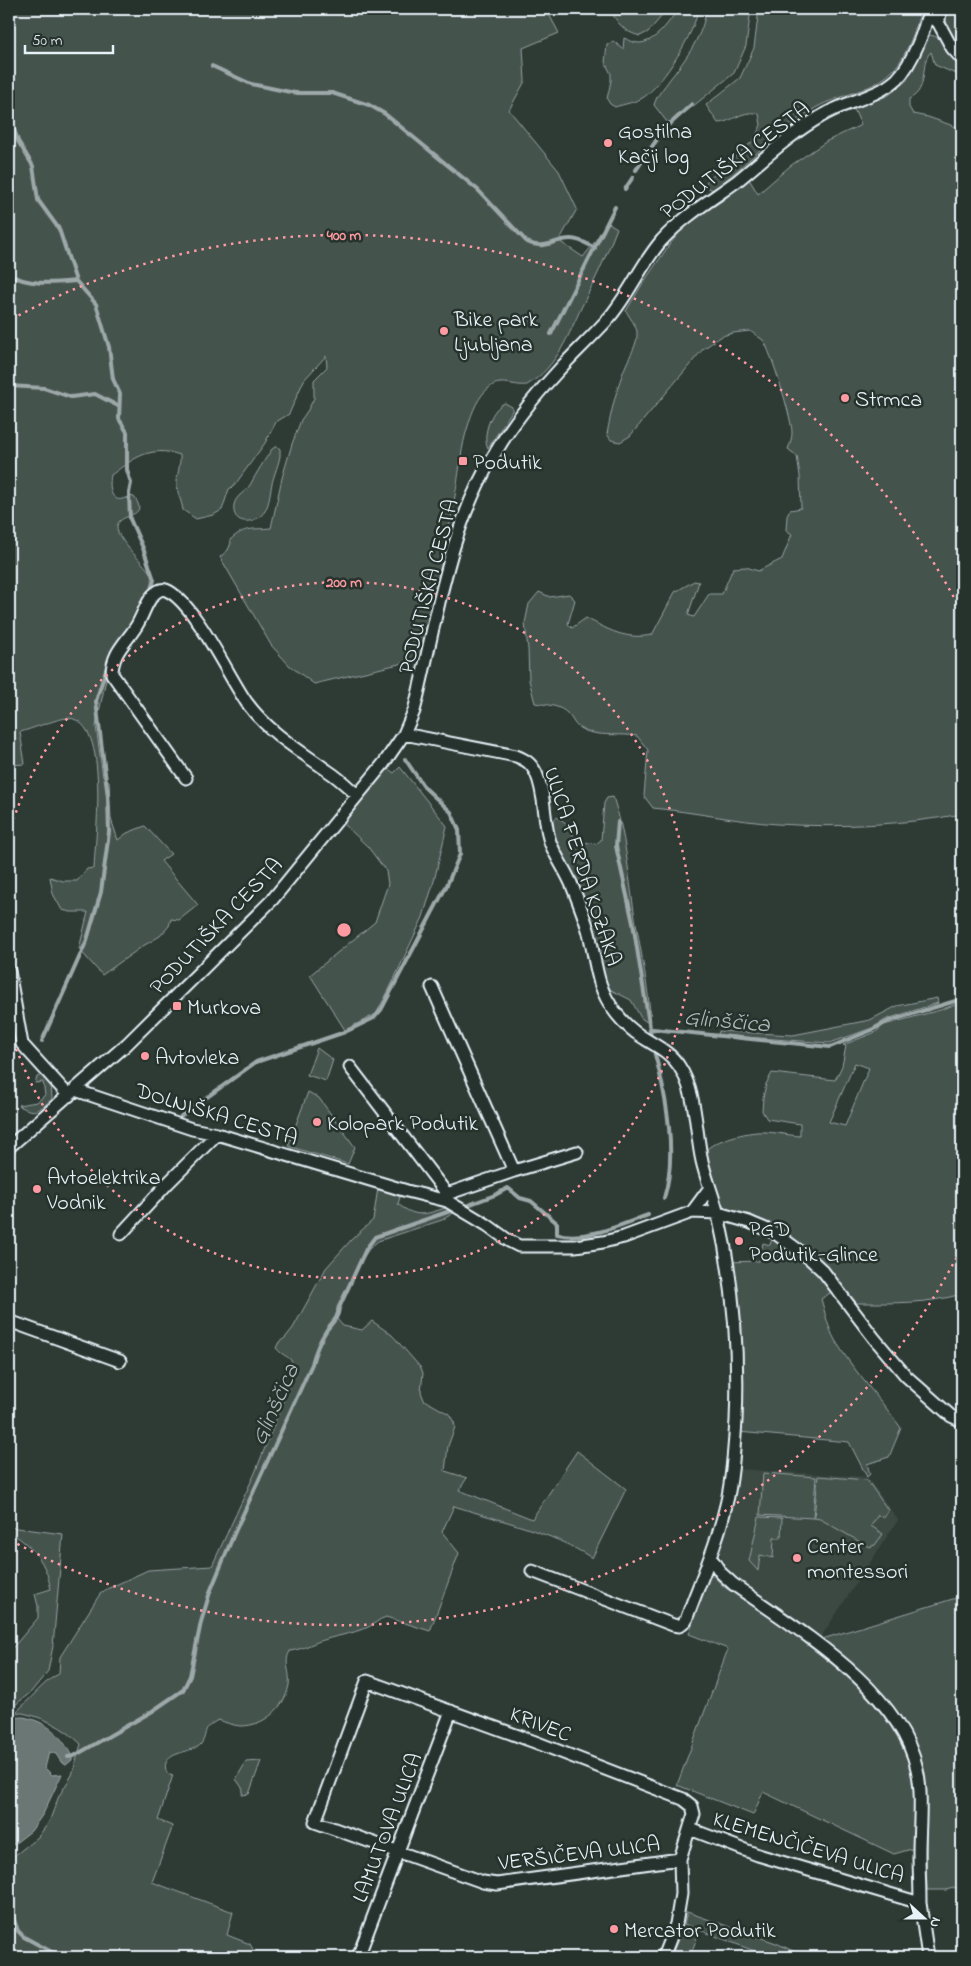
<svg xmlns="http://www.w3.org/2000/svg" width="971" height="1966" viewBox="0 0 971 1966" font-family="'Indie Flower',sans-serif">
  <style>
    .built { fill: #3b4843 }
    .green { fill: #45524e; stroke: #96a2a3; fill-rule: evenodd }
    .water { fill: #6b7775; stroke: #9da8a9 }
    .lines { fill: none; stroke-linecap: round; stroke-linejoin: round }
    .stream { stroke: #9da8a9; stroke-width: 4 }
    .minor-casing { stroke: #e8f1f8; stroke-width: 15 }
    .minor { stroke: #26332d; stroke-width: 11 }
    .ring { fill: none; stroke: #ff9aa2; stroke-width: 2.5; stroke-dasharray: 2.5 5 }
    .poi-dot { fill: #ff9aa2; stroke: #26332d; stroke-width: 2 }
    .labels { text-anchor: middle; stroke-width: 5; stroke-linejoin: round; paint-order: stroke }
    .poi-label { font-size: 22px; fill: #e8f1f8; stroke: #26332d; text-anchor: start }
    .street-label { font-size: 22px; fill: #e8f1f8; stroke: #26332d }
    .water-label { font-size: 24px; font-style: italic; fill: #b0babd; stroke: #26332d }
    .centre { fill: #ff9aa2; stroke: #26332d; stroke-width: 2.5 }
    .ring-label { font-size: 15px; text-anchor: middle; font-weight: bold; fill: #ff9aa2; stroke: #26332d; stroke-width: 5; stroke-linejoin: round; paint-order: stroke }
  </style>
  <rect width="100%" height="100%" fill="#2e3b35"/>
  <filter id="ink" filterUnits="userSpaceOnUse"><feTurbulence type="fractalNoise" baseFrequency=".02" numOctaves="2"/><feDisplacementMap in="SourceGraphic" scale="10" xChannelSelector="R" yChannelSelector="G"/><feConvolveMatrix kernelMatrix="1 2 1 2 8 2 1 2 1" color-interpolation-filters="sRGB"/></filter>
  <g filter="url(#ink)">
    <path class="built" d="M 735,1469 L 867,1477 L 898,1520 L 819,1640 L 751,1592 L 724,1564 L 719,1552 L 719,1541 Z"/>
    <path class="green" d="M 9,9 L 546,9 L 559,33 L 523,48 L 525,81 L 509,110 L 559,171 L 577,209 L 559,241 L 583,257 L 592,246 L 607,222 L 617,228 C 607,255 595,280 582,306 C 568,336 557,367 527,385 C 515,387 501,378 490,387 C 478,396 472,412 468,426 C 461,447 460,468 456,490 C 447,547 432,603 420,659 L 314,684 L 290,666 L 271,645 L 220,557 L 228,550 L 231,543 L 230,540 C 245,526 252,530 271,528 L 282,478 L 292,444 L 301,420 L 308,410 L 314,398 L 314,380 L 327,367 L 326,356 L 304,380 L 289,414 L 276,422 L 265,443 L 234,486 L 229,489 L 222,510 L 213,515 L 196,519 L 183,510 C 182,502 178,495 177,487 C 176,475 181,466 180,455 C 150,445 134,458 111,475 C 108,489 112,507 129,496 L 134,497 C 151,519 118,512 117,527 C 117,541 146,564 153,577 L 149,593 L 107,675 L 96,726 L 103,777 L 109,781 L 111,819 L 118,840 L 127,833 L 145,826 L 171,854 L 161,861 L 198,905 L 179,920 L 171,919 L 169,926 L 160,936 L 143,946 L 102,975 L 79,949 L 88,912 L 71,912 L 62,910 L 53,894 L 50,877 L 63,881 L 77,881 L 87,869 L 94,868 C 95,838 111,722 69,718 C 61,717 29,730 20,732 L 25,764 L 9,765 Z
      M 610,9 L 668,9 L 648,32 L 640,36 C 624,32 617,23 610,9 Z
      M 678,9 L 698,9 C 696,31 663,84 644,97 C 637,102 624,104 615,107 L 610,104 L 607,99 L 611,81 L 611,74 L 605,62 L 607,45 L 613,41 L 623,49 L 624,38 C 629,40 634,43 639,43 C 655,43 670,21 678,9 Z
      M 706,9 L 751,9 L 746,46 L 734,73 L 681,116 L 674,121 L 667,122 L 654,105 C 657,94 664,88 670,79 C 686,59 704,34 706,9 Z
      M 759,9 L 921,9 C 915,31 906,61 887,76 C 867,92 839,95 817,107 C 778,129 748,164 713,190 L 707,187 L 706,182 L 753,141 L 761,125 L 759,114 C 743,109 733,122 718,123 L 706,105 L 740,78 L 754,48 Z
      M 947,9 L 962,9 L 962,53 C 949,36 945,30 947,9 Z
      M 929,35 C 944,36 951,55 959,66 L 956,74 L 935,65 L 931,52 C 919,62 930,90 909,99 L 909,107 L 913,114 L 928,117 L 962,129 L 962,814 C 901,825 839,828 777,824 C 735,821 694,812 653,808 L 644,796 L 648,750 L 637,736 C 618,733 594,738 578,727 C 574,724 572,718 568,714 C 560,705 547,705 535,703 L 529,680 L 528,649 L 525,623 L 529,604 L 539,592 L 550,597 L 569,594 L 575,600 L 568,624 L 572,628 L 586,618 C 609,630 625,640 652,635 L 675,592 L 694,581 L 699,582 L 688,615 L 694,617 L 709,594 L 722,594 L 733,568 L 746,567 L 758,571 L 782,559 L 792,534 L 786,530 L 787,516 L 790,510 L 801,508 L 800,476 L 797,456 L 788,449 C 790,444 792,438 792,433 C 793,422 770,348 763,340 C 759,337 754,334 750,331 L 733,333 L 722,336 L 703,349 L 630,436 L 620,442 L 611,440 L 607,434 C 611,412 617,386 626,365 C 630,355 638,344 637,332 C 636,325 630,318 626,311 L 643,283 L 670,244 L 688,222 L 722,201 L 749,179 L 758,194 L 790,166 L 827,141 L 861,125 L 854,109 L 889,95 L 907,80 Z
      M 505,403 L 512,407 L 512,411 L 488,448 C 481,436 492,407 505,403 Z
      M 277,446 L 280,449 L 280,456 C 278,467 272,479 271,489 C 269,498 269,504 265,511 C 256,525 231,526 234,505 C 236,495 246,492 250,485 C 257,472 264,461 272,449 Z
      M 400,767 L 447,826 L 434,881 L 423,917 L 389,990 L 376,1014 L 345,1030 L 310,975 L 375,922 L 388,884 L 386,871 L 368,847 L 343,823 L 387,768 L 394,773 Z
      M 613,797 C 626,834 628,873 634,911 C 640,948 648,984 651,1022 L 648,1023 L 641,1018 L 631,1000 L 611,990 L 603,978 L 549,827 L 552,821 L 557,817 L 566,823 L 568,831 L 572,832 L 576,841 L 596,844 L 601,840 L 604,803 L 607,798 Z
      M 937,998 L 938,1003 L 887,1019 L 872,1028 L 830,1043 L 718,1035 L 719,1031 L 793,1035 L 870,1020 L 897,1006 Z
      M 962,1002 L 962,1294 C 927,1304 893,1303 857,1303 L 817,1261 L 725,1209 L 718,1197 L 704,1153 C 710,1141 743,1133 757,1132 C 770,1131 786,1135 800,1136 L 800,1124 L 767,1119 L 762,1111 L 763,1098 L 766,1084 L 772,1073 L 835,1080 L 842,1066 L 846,1046 L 843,1045 L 876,1032 L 884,1025 L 940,1010 ZM 855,1063 L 869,1068 L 845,1126 L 829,1122 Z
      M 317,1048 L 333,1060 L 326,1081 L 307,1075 Z
      M 42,1075 L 51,1084 L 52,1099 C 38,1111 35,1115 18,1105 L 37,1102 L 45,1095 L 43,1082 L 35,1083 L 37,1077 Z
      M 308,1092 L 319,1098 L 355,1147 L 348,1164 L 288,1146 Z
      M 378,1188 L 400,1197 L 398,1204 C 418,1220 427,1213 449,1207 L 453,1208 L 455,1212 L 442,1220 L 378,1241 L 369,1249 L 356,1269 L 337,1307 L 336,1318 L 343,1326 L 362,1330 L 372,1321 L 392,1335 L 421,1368 L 423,1373 L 421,1392 L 424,1400 L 449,1414 L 454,1422 L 455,1427 L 448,1446 L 445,1471 L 467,1478 L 459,1490 L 532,1519 L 577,1451 L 626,1489 L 592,1558 C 547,1530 504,1522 454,1506 L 442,1532 L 459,1553 L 430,1631 L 386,1617 C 378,1619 373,1626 366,1628 C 351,1634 335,1636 320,1641 C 309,1645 303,1649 290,1651 C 283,1663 291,1671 289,1685 C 285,1707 265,1726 241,1726 C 234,1726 225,1722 218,1720 C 200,1730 209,1732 201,1744 C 195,1753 157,1751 167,1773 L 173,1775 L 158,1820 L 172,1826 L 171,1831 L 152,1882 L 233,1912 L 227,1935 L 250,1944 L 257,1957 L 26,1957 L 9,1949 L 9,1860 L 38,1837 L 49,1822 L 59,1796 L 72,1775 L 81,1744 C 64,1727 40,1715 16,1712 C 29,1701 46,1679 59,1674 L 60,1657 L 100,1594 L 107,1589 L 148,1570 L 212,1566 L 255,1473 L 294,1374 C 294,1354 286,1360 276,1348 L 279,1342 L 285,1338 L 293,1328 L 326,1268 L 351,1240 L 373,1220 Z
      M 773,1236 L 809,1262 L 833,1291 L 821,1299 C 825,1312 828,1328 835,1340 C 854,1372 880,1398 901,1428 L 889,1457 L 867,1464 L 870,1474 L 867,1477 L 849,1442 L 738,1432 L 729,1262 L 759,1261 L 763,1243 L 770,1245 Z
      M 763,1473 L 816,1477 L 813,1518 L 760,1515 Z
      M 818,1476 L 867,1480 L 888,1510 L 884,1518 L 878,1515 L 871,1526 L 883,1534 L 875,1545 L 869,1547 L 820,1519 L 814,1518 Z
      M 759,1517 L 782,1518 L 781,1538 L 774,1538 L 773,1558 L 760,1555 L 758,1571 L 749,1561 Z
      M 9,1527 L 63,1534 L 53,1646 L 48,1671 L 31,1692 L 9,1710 L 9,1652 L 38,1618 L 38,1606 L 35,1594 L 51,1589 C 49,1582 48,1575 45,1569 C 39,1554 23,1539 9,1532 Z
      M 710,1576 L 714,1576 L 723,1586 C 789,1632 895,1691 913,1776 C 918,1800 916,1824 915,1848 L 894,1854 L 763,1792 L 753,1815 L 677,1785 L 728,1649 L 689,1634 L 705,1581 Z
      M 956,1598 L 962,1600 L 962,1895 L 957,1887 L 946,1890 L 927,1890 C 924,1827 933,1759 893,1706 C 873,1680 844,1660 819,1640 Z
      M 261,1761 L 249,1794 L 242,1795 L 243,1789 L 236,1779 L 246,1762 Z
      M 687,1912 L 776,1943 L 806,1957 L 770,1957 L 684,1924 Z
      M 682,1929 L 698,1935 L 690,1956 L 682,1953 L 680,1957 L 671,1957 Z"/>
    <path class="water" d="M 23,1717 C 46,1721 62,1735 72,1757 L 72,1760 L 66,1765 L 61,1762 L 56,1754 L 49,1752 L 45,1768 L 52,1775 L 62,1774 L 43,1814 L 31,1831 L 9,1848 L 9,1718 Z"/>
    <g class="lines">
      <path class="stream" d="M 212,66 L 251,84 L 295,93 L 332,93 L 369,105 L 385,114 L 478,190 L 527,242 C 545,251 554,239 571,239 C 580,239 587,244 595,248
        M 9,115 L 18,141 L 33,166 L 38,200 L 59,229 L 76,281 L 96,304 L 109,347 L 113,379 L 120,394 L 119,419 L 127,432 L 127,470 L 131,483 L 129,493 L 130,519 L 143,548 L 154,580 L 150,592
        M 670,124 L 692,104
        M 636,170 L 660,135
        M 625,189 L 633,177
        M 9,274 C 28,286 54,283 76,281
        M 551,334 L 615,207
        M 9,386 L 44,388 L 71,397 L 95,394 L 118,406
        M 618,822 L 616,846 L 633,923 L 650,1030
        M 651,1040 L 650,1030 L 653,1029 L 830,1047 L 872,1030 L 889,1021 L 962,999
        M 42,1041 L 87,940 L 101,892 L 109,832 L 108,797 L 96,701 L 109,660
        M 653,1047 C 665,1090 678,1154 664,1198
        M 181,1116 L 256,1062 L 345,1032 L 374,1018 L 381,1010 L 447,885 L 460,854 L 459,830 L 451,812 L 424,787 L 405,759
        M 463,1207 L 495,1195 L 508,1188 L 520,1198 L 531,1201 L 557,1223 L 557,1234 C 587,1241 620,1225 648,1215
        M 68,1757 L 74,1756 L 151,1712 L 183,1690 L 190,1676 L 201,1622 L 210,1592 L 234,1534 L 312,1364 C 315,1352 319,1342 326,1331 C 332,1322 338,1319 339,1308 L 366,1249 L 375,1237 L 456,1209
        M 9,1906 L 18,1931 L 24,1937 L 61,1957"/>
      <g class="minor-casing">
        <path id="minor" d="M 928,15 L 938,22 L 952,48 L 962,59
          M 938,22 L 941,9
          M 404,734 L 516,756 C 526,760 531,763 536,773 C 546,795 543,820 550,842 C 556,858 567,872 573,888 C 579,903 585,918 589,933 C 593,949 595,967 600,983 C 607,1005 623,1025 642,1037 C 656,1046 670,1052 679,1066 C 697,1093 695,1130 702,1161 C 706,1179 714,1197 718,1215 C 734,1283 739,1351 736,1421 C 734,1448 733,1477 726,1505 C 717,1545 700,1581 686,1620 L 679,1626 L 673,1625 L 532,1571
          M 186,778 L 112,674 C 112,652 127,642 137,625 C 143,615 146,603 153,595 C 157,591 161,588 166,590 C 194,601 229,678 247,703 C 269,733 299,750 328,771 C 339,778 348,787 357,795
          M 9,971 L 22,1044 L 69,1096
          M 432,987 L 514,1171
          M 350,1067 L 447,1194
          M 75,1090 L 192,1129 L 217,1134 L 407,1191 L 447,1201 L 487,1225 L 509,1241 L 519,1246 L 575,1246 L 603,1242 L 624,1237 L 692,1212 L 718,1213 L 749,1222 L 775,1233 L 809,1258 L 823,1271 L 874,1338 L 906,1376 L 951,1416 L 962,1421
          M 9,1147 L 127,1044 L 272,900 L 384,763 L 404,734 L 414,711 C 436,625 447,531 494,455 C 511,425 534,397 557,372 C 574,353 592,337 608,319 C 629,295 641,264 662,240 C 684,216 711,200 737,181 C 764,159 789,135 820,117 C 844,101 875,99 897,79 C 912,64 925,30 929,9
          M 447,1201 L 447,1194 L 514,1171 L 577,1152
          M 692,1212 L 709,1189
          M 121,1234 L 168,1183 L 217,1134
          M 9,1321 L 120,1361
          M 711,1558 L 721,1573 L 733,1584 C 796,1629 899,1688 917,1769 C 923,1794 919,1827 919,1853 C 919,1870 920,1886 920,1903
          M 690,1829 L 758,1855 L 920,1903 L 928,1957
          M 358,1957 L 451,1711
          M 663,1957 L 676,1924 L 681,1894 L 680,1859 L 694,1814 L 692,1806 L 683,1799 L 535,1742 L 367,1681 L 315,1822 L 483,1882 L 497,1884 L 680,1859"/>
      </g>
      <use href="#minor" class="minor"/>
    </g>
  </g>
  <g class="ring">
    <path d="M9 834A348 348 0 1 1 9 1026"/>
    <path d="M960 1251A695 695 0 0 1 12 1541M12 319A695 695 0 0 1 960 609"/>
  </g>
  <g class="poi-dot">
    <circle cx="608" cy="143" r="5"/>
    <circle cx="444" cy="331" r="5"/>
    <circle cx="845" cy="398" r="5"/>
    <rect x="458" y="456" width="10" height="10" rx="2.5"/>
    <rect x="172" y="1001" width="10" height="10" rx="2.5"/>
    <circle cx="145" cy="1056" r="5"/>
    <circle cx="317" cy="1122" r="5"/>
    <circle cx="37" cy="1189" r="5"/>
    <circle cx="739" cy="1241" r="5"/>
    <circle cx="797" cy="1558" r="5"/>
    <circle cx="614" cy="1929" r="5"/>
  </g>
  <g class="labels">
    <g class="poi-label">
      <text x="618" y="138">Gostilna<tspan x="618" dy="25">Kačji log</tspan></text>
      <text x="454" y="326">Bike park<tspan x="454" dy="25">Ljubljana</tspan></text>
      <text x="855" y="406">Strmca</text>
      <text x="473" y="469">Podutik</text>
      <text x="187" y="1014">Murkova</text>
      <text x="155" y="1064">Avtovleka</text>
      <text x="327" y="1130">Kolopark Podutik</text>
      <text x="47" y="1184">Avtoelektrika<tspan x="47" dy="25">Vodnik</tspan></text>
      <text x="749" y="1236">PGD<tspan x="749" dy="25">Podutik-Glince</tspan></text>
      <text x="807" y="1553">Center<tspan x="807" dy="25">montessori</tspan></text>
      <text x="624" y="1937">Mercator Podutik</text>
    </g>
    <g class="street-label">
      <text transform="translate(734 159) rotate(-37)" y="8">PODUTIŠKA CESTA</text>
      <text transform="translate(427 586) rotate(-75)" y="8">PODUTIŠKA CESTA</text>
      <text transform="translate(584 866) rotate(72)" y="8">ULICA FERDA KOZAKA</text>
      <text transform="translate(215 925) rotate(-46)" y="8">PODUTIŠKA CESTA</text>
      <text transform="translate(217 1113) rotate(17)" y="8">DOLNIŠKA CESTA</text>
      <text transform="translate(541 1723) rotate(21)" y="8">KRIVEC</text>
      <text transform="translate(386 1827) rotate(-69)" y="8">LAMUTOVA ULICA</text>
      <text transform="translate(809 1846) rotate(17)" y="8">KLEMENČIČEVA ULICA</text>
      <text transform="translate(579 1852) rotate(-7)" y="8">VERŠIČEVA ULICA</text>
    </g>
    <g class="water-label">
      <text transform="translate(727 1020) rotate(5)" y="8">Glinščica</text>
      <text transform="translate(274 1404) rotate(-66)" y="8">Glinščica</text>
    </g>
  </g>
  <circle cx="344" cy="930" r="8" class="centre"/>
  <g class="ring-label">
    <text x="344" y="240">400 m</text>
    <text x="344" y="587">200 m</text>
  </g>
  <rect width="971" height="1966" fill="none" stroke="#26332d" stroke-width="30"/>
  <rect x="15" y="15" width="941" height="1936" fill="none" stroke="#e8f1f8" stroke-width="2" filter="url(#ink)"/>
  <g transform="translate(924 1918) rotate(111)" stroke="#26332d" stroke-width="4" paint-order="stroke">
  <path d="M0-4L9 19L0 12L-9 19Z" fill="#e8f1f8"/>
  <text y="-8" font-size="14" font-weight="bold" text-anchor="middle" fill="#e8f1f8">N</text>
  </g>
  <path d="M25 45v8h88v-8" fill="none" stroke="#e8f1f8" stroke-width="2.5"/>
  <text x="32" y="45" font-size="15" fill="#e8f1f8" stroke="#26332d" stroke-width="4" paint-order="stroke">50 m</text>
</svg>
